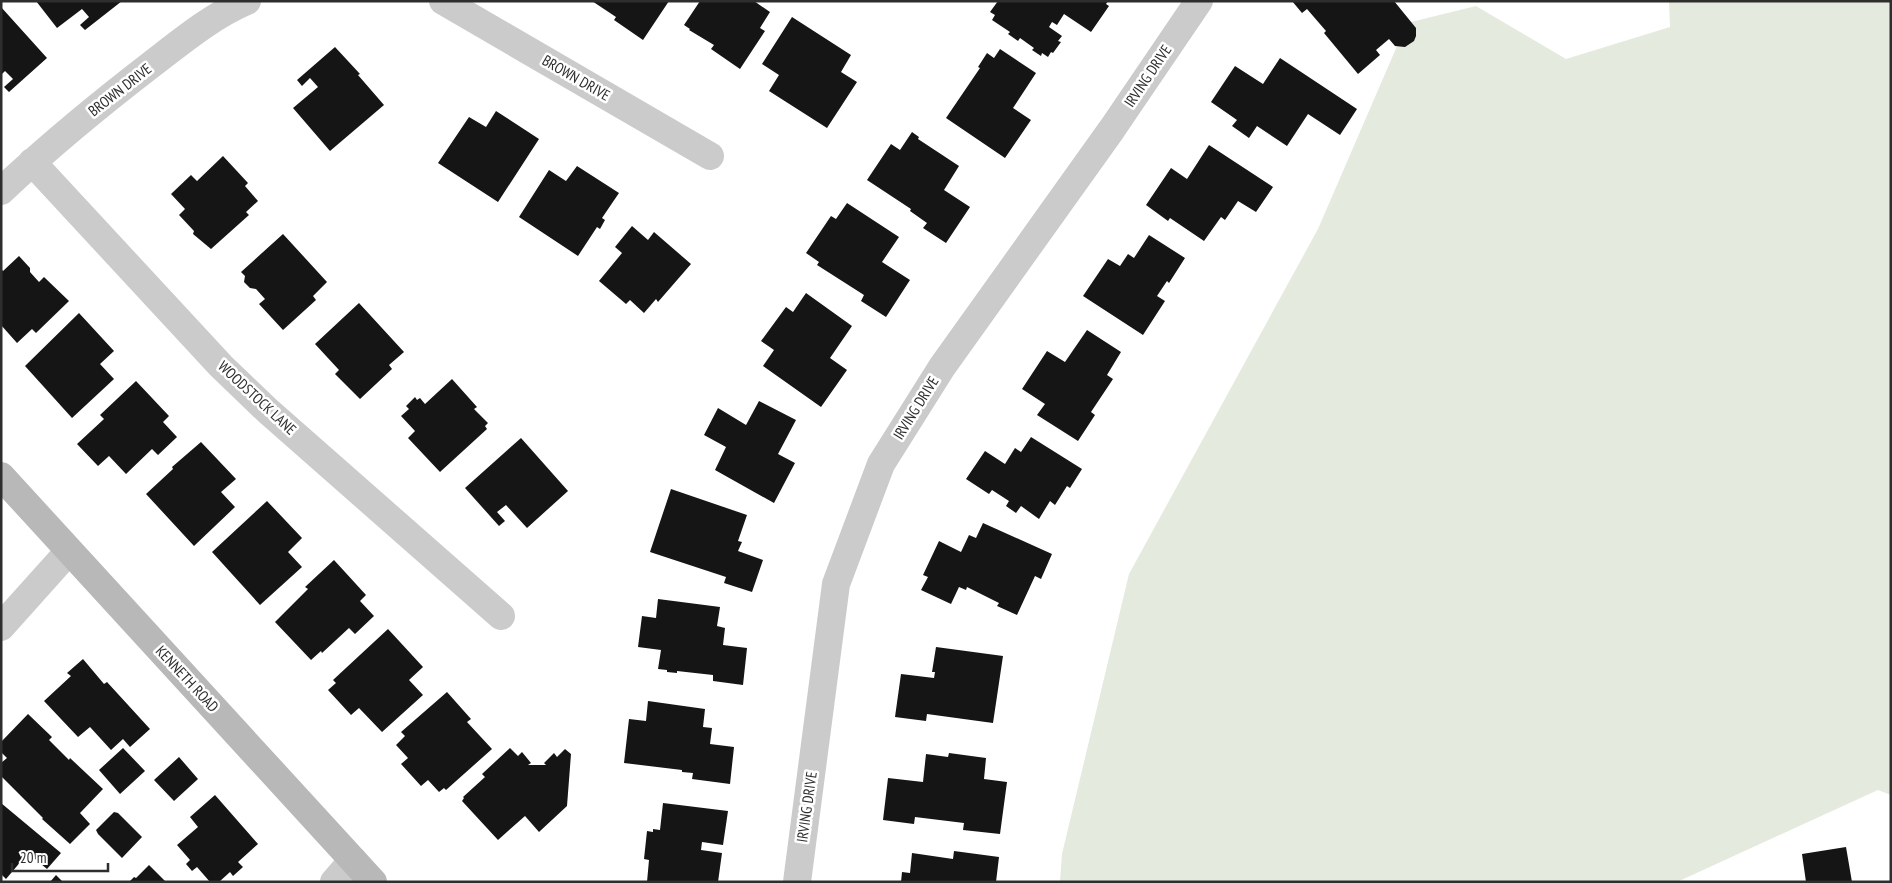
<svg xmlns="http://www.w3.org/2000/svg" width="1892" height="883" viewBox="0 0 1892 883" font-family="'PT Sans Narrow',sans-serif">
  <style>
    .green { fill: #e4eadd }
    .building { fill: #151515 }
    .lines { fill: none; stroke-linecap: round; stroke-linejoin: round }
    .street { stroke: #cbcbcb; stroke-width: 28 }
    .secondary { stroke: #b8b8b8; stroke-width: 28 }
    .labels { text-anchor: middle; stroke-width: 5; stroke-linejoin: round; paint-order: stroke }
    .street-label { font-size: 15px; fill: #2e2e2e; stroke: #fff }
  </style>
  <rect width="100%" height="100%" fill="#fff"/>
  <path class="green" d="M 1669,1 L 1891,1 L 1891,795 L 1878,790 L 1677,882 L 1060,882 L 1062,854 L 1129,574 L 1318,229 L 1407,23 L 1476,6 L 1566,59 L 1670,27 Z"/>
  <path class="building" d="M 36,1 L 122,1 L 85,30 L 80,25 L 89,17 L 82,9 L 57,28 Z
    M 592,1 L 669,1 L 643,40 L 614,20 L 616,17 Z
    M 700,1 L 754,1 L 770,12 L 760,28 L 765,31 L 740,69 L 711,49 L 714,45 L 689,30 L 690,29 L 684,25 Z
    M 998,1 L 1108,1 L 1106,4 L 1109,6 L 1091,32 L 1064,14 L 1057,25 L 1052,22 L 1049,27 L 1062,36 L 1058,41 L 1061,42 L 1053,53 L 1051,52 L 1048,57 L 1042,53 L 1041,56 L 1032,50 L 1034,48 L 1020,38 L 1018,41 L 1008,34 L 1010,32 L 992,20 L 995,15 L 990,12 Z
    M 1292,1 L 1394,1 L 1416,28 L 1416,36 L 1414,41 L 1405,47 L 1395,46 L 1389,39 L 1376,50 L 1380,55 L 1358,74 L 1324,33 L 1326,31 L 1307,9 L 1302,13 Z
    M 1,7 L 47,58 L 9,92 L 4,87 L 13,79 L 5,71 L 1,75 Z
    M 792,17 L 851,55 L 841,72 L 857,82 L 827,128 L 769,91 L 779,75 L 762,64 Z
    M 335,47 L 360,74 L 358,75 L 384,105 L 330,151 L 293,108 L 318,87 L 310,78 L 302,86 L 297,80 Z
    M 1000,49 L 1036,73 L 1013,108 L 1031,120 L 1005,158 L 946,118 L 980,68 L 978,67 L 987,53 L 994,58 Z
    M 1280,58 L 1357,109 L 1340,135 L 1308,114 L 1287,146 L 1257,126 L 1249,138 L 1232,126 L 1237,120 L 1211,102 L 1235,66 L 1263,84 Z
    M 496,111 L 539,139 L 498,202 L 438,163 L 469,117 L 486,127 Z
    M 912,132 L 919,137 L 918,139 L 959,166 L 944,190 L 970,207 L 946,243 L 923,228 L 927,223 L 910,211 L 911,209 L 867,180 L 891,144 L 900,150 Z
    M 1209,145 L 1273,187 L 1256,212 L 1238,201 L 1225,220 L 1221,217 L 1204,241 L 1170,218 L 1168,221 L 1146,205 L 1171,168 L 1187,179 Z
    M 223,156 L 248,183 L 245,186 L 258,201 L 246,212 L 249,215 L 211,249 L 193,234 L 194,231 L 179,215 L 185,209 L 171,194 L 191,175 L 197,181 Z
    M 577,166 L 619,193 L 602,218 L 605,220 L 600,229 L 597,227 L 578,256 L 519,217 L 549,170 L 566,181 Z
    M 847,203 L 899,237 L 882,262 L 910,280 L 886,317 L 861,301 L 864,295 L 817,265 L 819,262 L 806,253 L 831,216 L 836,219 Z
    M 632,226 L 648,240 L 654,232 L 691,264 L 658,302 L 656,299 L 644,313 L 630,300 L 626,304 L 599,281 L 622,253 L 615,247 Z
    M 283,234 L 327,282 L 313,296 L 316,300 L 283,330 L 259,304 L 265,299 L 256,289 L 250,288 L 244,282 L 245,276 L 241,272 Z
    M 1149,235 L 1185,258 L 1169,283 L 1167,281 L 1157,296 L 1165,301 L 1143,335 L 1083,296 L 1108,259 L 1120,266 L 1128,254 L 1134,258 Z
    M 19,256 L 30,268 L 30,272 L 39,282 L 44,277 L 69,301 L 36,333 L 32,329 L 17,343 L 1,325 L 1,269 L 3,271 Z
    M 806,293 L 852,326 L 830,358 L 847,370 L 821,407 L 763,366 L 774,350 L 761,341 L 786,307 L 793,312 Z
    M 359,303 L 404,352 L 389,365 L 392,369 L 360,399 L 335,374 L 339,370 L 315,344 Z
    M 79,313 L 114,351 L 100,364 L 114,379 L 72,418 L 25,366 Z
    M 1087,330 L 1121,352 L 1107,375 L 1113,379 L 1091,412 L 1095,415 L 1078,441 L 1037,415 L 1045,404 L 1022,389 L 1047,351 L 1065,362 Z
    M 452,379 L 477,407 L 474,409 L 488,423 L 485,426 L 487,429 L 440,472 L 408,438 L 415,431 L 401,416 L 409,409 L 406,406 L 415,397 L 417,400 L 420,398 L 425,404 Z
    M 136,381 L 169,416 L 163,422 L 177,437 L 158,455 L 152,449 L 126,474 L 109,456 L 98,466 L 77,444 L 104,419 L 100,415 Z
    M 759,401 L 796,420 L 778,454 L 795,463 L 774,503 L 715,470 L 726,447 L 704,435 L 718,408 L 746,425 Z
    M 1031,437 L 1082,469 L 1070,488 L 1067,486 L 1055,505 L 1050,501 L 1039,519 L 1021,506 L 1016,513 L 1006,506 L 1009,501 L 992,490 L 989,494 L 966,479 L 985,451 L 1005,464 L 1015,448 L 1021,452 Z
    M 521,438 L 568,491 L 527,528 L 506,505 L 497,512 L 505,521 L 499,526 L 465,488 Z
    M 201,442 L 236,479 L 221,492 L 235,507 L 194,546 L 146,494 L 173,469 L 172,467 Z
    M 671,489 L 747,515 L 738,541 L 742,542 L 738,551 L 763,560 L 752,592 L 724,583 L 726,577 L 650,552 Z
    M 267,501 L 302,538 L 288,552 L 302,567 L 260,605 L 212,552 Z
    M 983,523 L 1052,554 L 1041,579 L 1035,576 L 1017,615 L 997,606 L 999,603 L 967,587 L 966,590 L 959,587 L 951,604 L 921,590 L 928,577 L 923,575 L 939,541 L 961,552 L 969,535 L 976,538 Z
    M 334,560 L 366,595 L 360,601 L 374,616 L 355,634 L 349,628 L 322,653 L 321,651 L 311,660 L 275,622 L 308,589 L 305,587 Z
    M 658,599 L 720,607 L 717,626 L 725,628 L 723,645 L 747,648 L 743,685 L 713,681 L 713,675 L 677,671 L 677,673 L 667,672 L 667,670 L 658,669 L 661,650 L 638,647 L 642,616 L 656,618 Z
    M 388,629 L 423,667 L 409,680 L 423,695 L 382,732 L 359,708 L 351,715 L 328,690 L 336,683 L 333,680 Z
    M 936,647 L 1003,656 L 993,723 L 927,714 L 926,721 L 895,717 L 901,674 L 934,678 L 935,672 L 932,672 Z
    M 83,659 L 104,684 L 107,682 L 150,729 L 130,747 L 123,739 L 111,750 L 90,727 L 78,737 L 44,701 L 71,676 L 67,673 Z
    M 447,692 L 471,719 L 467,722 L 492,749 L 446,790 L 444,788 L 439,792 L 428,780 L 421,786 L 401,764 L 408,758 L 396,745 L 405,736 L 401,732 Z
    M 648,701 L 705,709 L 703,727 L 712,728 L 710,744 L 734,747 L 730,784 L 692,779 L 693,773 L 682,772 L 682,770 L 624,763 L 629,719 L 646,721 Z
    M 28,714 L 52,737 L 49,740 L 69,760 L 70,758 L 103,789 L 80,813 L 90,824 L 70,844 L 42,819 L 43,818 L 1,776 L 1,763 L 7,758 L 1,752 L 1,742 Z
    M 123,748 L 145,771 L 120,794 L 99,770 Z
    M 510,748 L 518,756 L 522,752 L 531,763 L 528,765 L 546,765 L 544,763 L 554,753 L 557,757 L 565,749 L 571,754 L 567,806 L 539,832 L 525,816 L 498,840 L 462,801 L 464,798 L 463,797 L 485,777 L 482,774 Z
    M 949,753 L 986,758 L 984,779 L 1007,782 L 1000,834 L 963,830 L 964,823 L 915,817 L 914,824 L 883,820 L 888,778 L 923,782 L 926,754 L 948,757 Z
    M 179,757 L 198,779 L 174,801 L 154,780 Z
    M 215,795 L 258,844 L 238,862 L 243,867 L 233,876 L 230,872 L 219,882 L 210,882 L 197,867 L 192,871 L 186,864 L 190,860 L 177,845 L 198,827 L 190,817 Z
    M 1,803 L 61,853 L 47,869 L 28,853 L 6,879 L 1,874 Z
    M 663,803 L 728,811 L 723,845 L 702,842 L 701,850 L 722,853 L 718,882 L 647,882 L 649,860 L 644,859 L 647,831 L 653,832 L 653,829 L 660,830 Z
    M 114,812 L 118,813 L 142,837 L 122,858 L 98,834 L 96,830 Z
    M 1846,847 L 1852,882 L 1806,882 L 1802,854 Z
    M 954,851 L 999,857 L 996,882 L 901,882 L 902,872 L 910,873 L 912,853 L 953,859 Z
    M 149,865 L 166,882 L 129,882 L 134,877 L 136,878 Z
    M 56,875 L 63,882 L 50,882 Z"/>
  <g class="lines">
    <path class="street" d="M 443,1 L 710,156
      M 32,162 L 221,366 L 268,411 L 501,616
      M 1,191 C 49,146 100,104 152,64 C 182,41 212,16 247,1
      M 1,627 L 69,551
      M 334,882 L 353,860
      M 797,882 L 836,584 L 881,464 L 942,367 L 1112,129 L 1199,1"/>
    <path class="secondary" d="M 1,476 L 373,882"/>
  </g>
  <g class="labels">
    <g class="street-label">
      <text transform="translate(1148 76) rotate(-56)" y="5">IRVING DRIVE</text>
      <text transform="translate(576 78) rotate(30)" y="5">BROWN DRIVE</text>
      <text transform="translate(120 90) rotate(-38)" y="5">BROWN DRIVE</text>
      <text transform="translate(257 398) rotate(43)" y="5">WOODSTOCK LANE</text>
      <text transform="translate(916 408) rotate(-58)" y="5">IRVING DRIVE</text>
      <text transform="translate(187 679) rotate(47)" y="5">KENNETH ROAD</text>
      <text transform="translate(807 807) rotate(-82)" y="5">IRVING DRIVE</text>
    </g>
  </g>
  <rect width="1892" height="883" fill="none" stroke="#2e2e2e" stroke-width="5"/>
  <path d="M12 863v8h96v-8" fill="none" stroke="#2e2e2e" stroke-width="2.5"/>
  <text x="20" y="863" font-size="15" fill="#2e2e2e" stroke="#ffffff" stroke-width="4" paint-order="stroke">20 m</text>
</svg>
